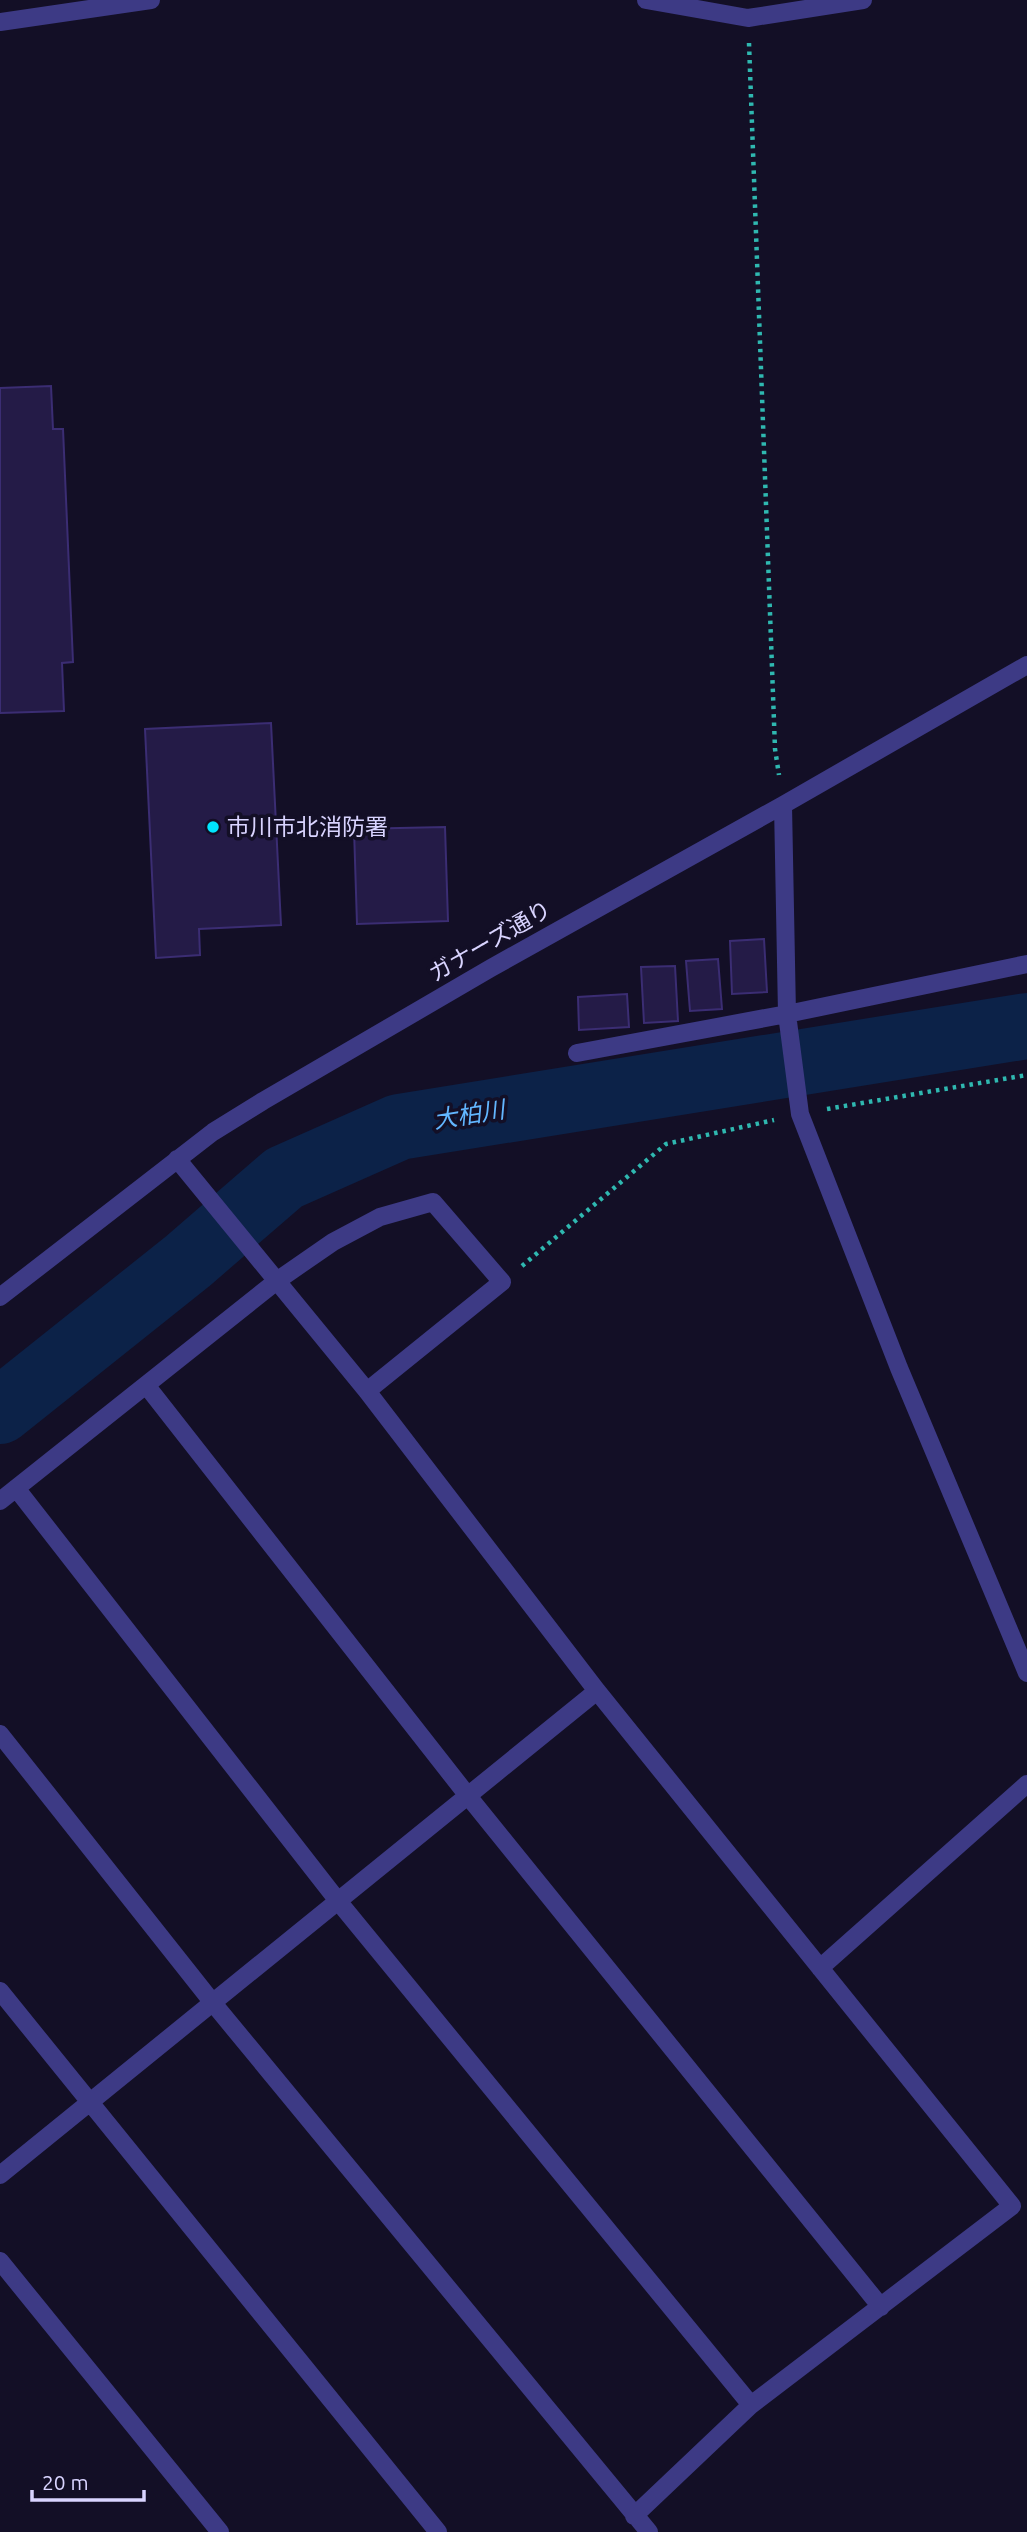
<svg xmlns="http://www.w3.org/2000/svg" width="1027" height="2532" viewBox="0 0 1027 2532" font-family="Ubuntu,'Noto Sans JP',sans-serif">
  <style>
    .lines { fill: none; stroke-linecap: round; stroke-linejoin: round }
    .river { stroke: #0c2248; stroke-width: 66 }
    .building { fill: #241b47; stroke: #3b2d73; stroke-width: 2 }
    .path { stroke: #2fb8b0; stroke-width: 4.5; stroke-dasharray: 3.5 5; stroke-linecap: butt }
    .minor { stroke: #3d3a85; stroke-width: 18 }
    .poi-dot { fill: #00e5ff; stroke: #130f26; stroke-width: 2.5 }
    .labels { text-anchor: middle; stroke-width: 7; stroke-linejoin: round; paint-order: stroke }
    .poi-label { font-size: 23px; fill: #d9d4ff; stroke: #130f26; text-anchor: start }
    .street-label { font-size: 23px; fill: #d9d4ff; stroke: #130f26 }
    .water-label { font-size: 24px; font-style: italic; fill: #62b6ff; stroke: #130f26 }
  </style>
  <rect width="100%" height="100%" fill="#130f26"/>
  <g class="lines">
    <path class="river" d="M 0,1411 L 188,1261 L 284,1178 L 399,1127 L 1027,1026"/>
  </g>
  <path class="building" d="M 51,386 L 53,429 L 63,429 L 73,662 L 62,663 L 64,711 L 0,713 L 0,388 Z
    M 271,723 L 281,925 L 199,929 L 200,955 L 156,958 L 145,729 Z
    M 445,827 L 448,921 L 357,924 L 354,829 Z
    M 764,939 L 767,992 L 732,994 L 730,941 Z
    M 718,959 L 722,1009 L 690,1011 L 686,961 Z
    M 675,966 L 678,1021 L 644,1023 L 641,967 Z
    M 627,994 L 629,1027 L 579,1030 L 578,997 Z"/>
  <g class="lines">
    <path class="path" d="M 749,43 L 775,749 L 779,775
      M 827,1109 L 1027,1075
      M 522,1266 L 666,1144 L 774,1120"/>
    <path class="minor" d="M 646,0 L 748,18 L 863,0
      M 0,22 L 151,0
      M 783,805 L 787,1014 L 800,1114 L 899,1368 L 1027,1673
      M 577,1053 L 787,1014 L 1027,964
      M 177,1159 L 367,1391 L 597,1691 L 1012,2206 L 751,2405 L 634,2516
      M 0,1297 L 213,1132 L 263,1101 L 491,968 L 783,805 L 1027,665
      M 146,1385 L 468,1796 L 881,2307
      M 16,1488 L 338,1901 L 751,2405
      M 0,1501 L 278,1280 L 333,1242 L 380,1217 L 433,1202 L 502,1282 L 367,1391
      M 0,1734 L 213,2003 L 649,2532
      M 820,1968 L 1027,1784
      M 0,1991 L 438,2532
      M 0,2175 L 597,1691
      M 0,2261 L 220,2532"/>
  </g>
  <circle class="poi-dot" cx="213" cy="827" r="7"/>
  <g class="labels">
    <g class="poi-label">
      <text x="227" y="835">市川市北消防署</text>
    </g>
    <g class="street-label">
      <text transform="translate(490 941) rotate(-30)" y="8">ガナーズ通り</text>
    </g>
    <g class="water-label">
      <text transform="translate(469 1115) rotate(-9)" y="8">大柏川</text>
    </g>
  </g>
  <path d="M32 2490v10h112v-10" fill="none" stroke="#d9d4ff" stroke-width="3.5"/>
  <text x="42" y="2490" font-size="21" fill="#d9d4ff" stroke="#130f26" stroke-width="5" paint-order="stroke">20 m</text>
</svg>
